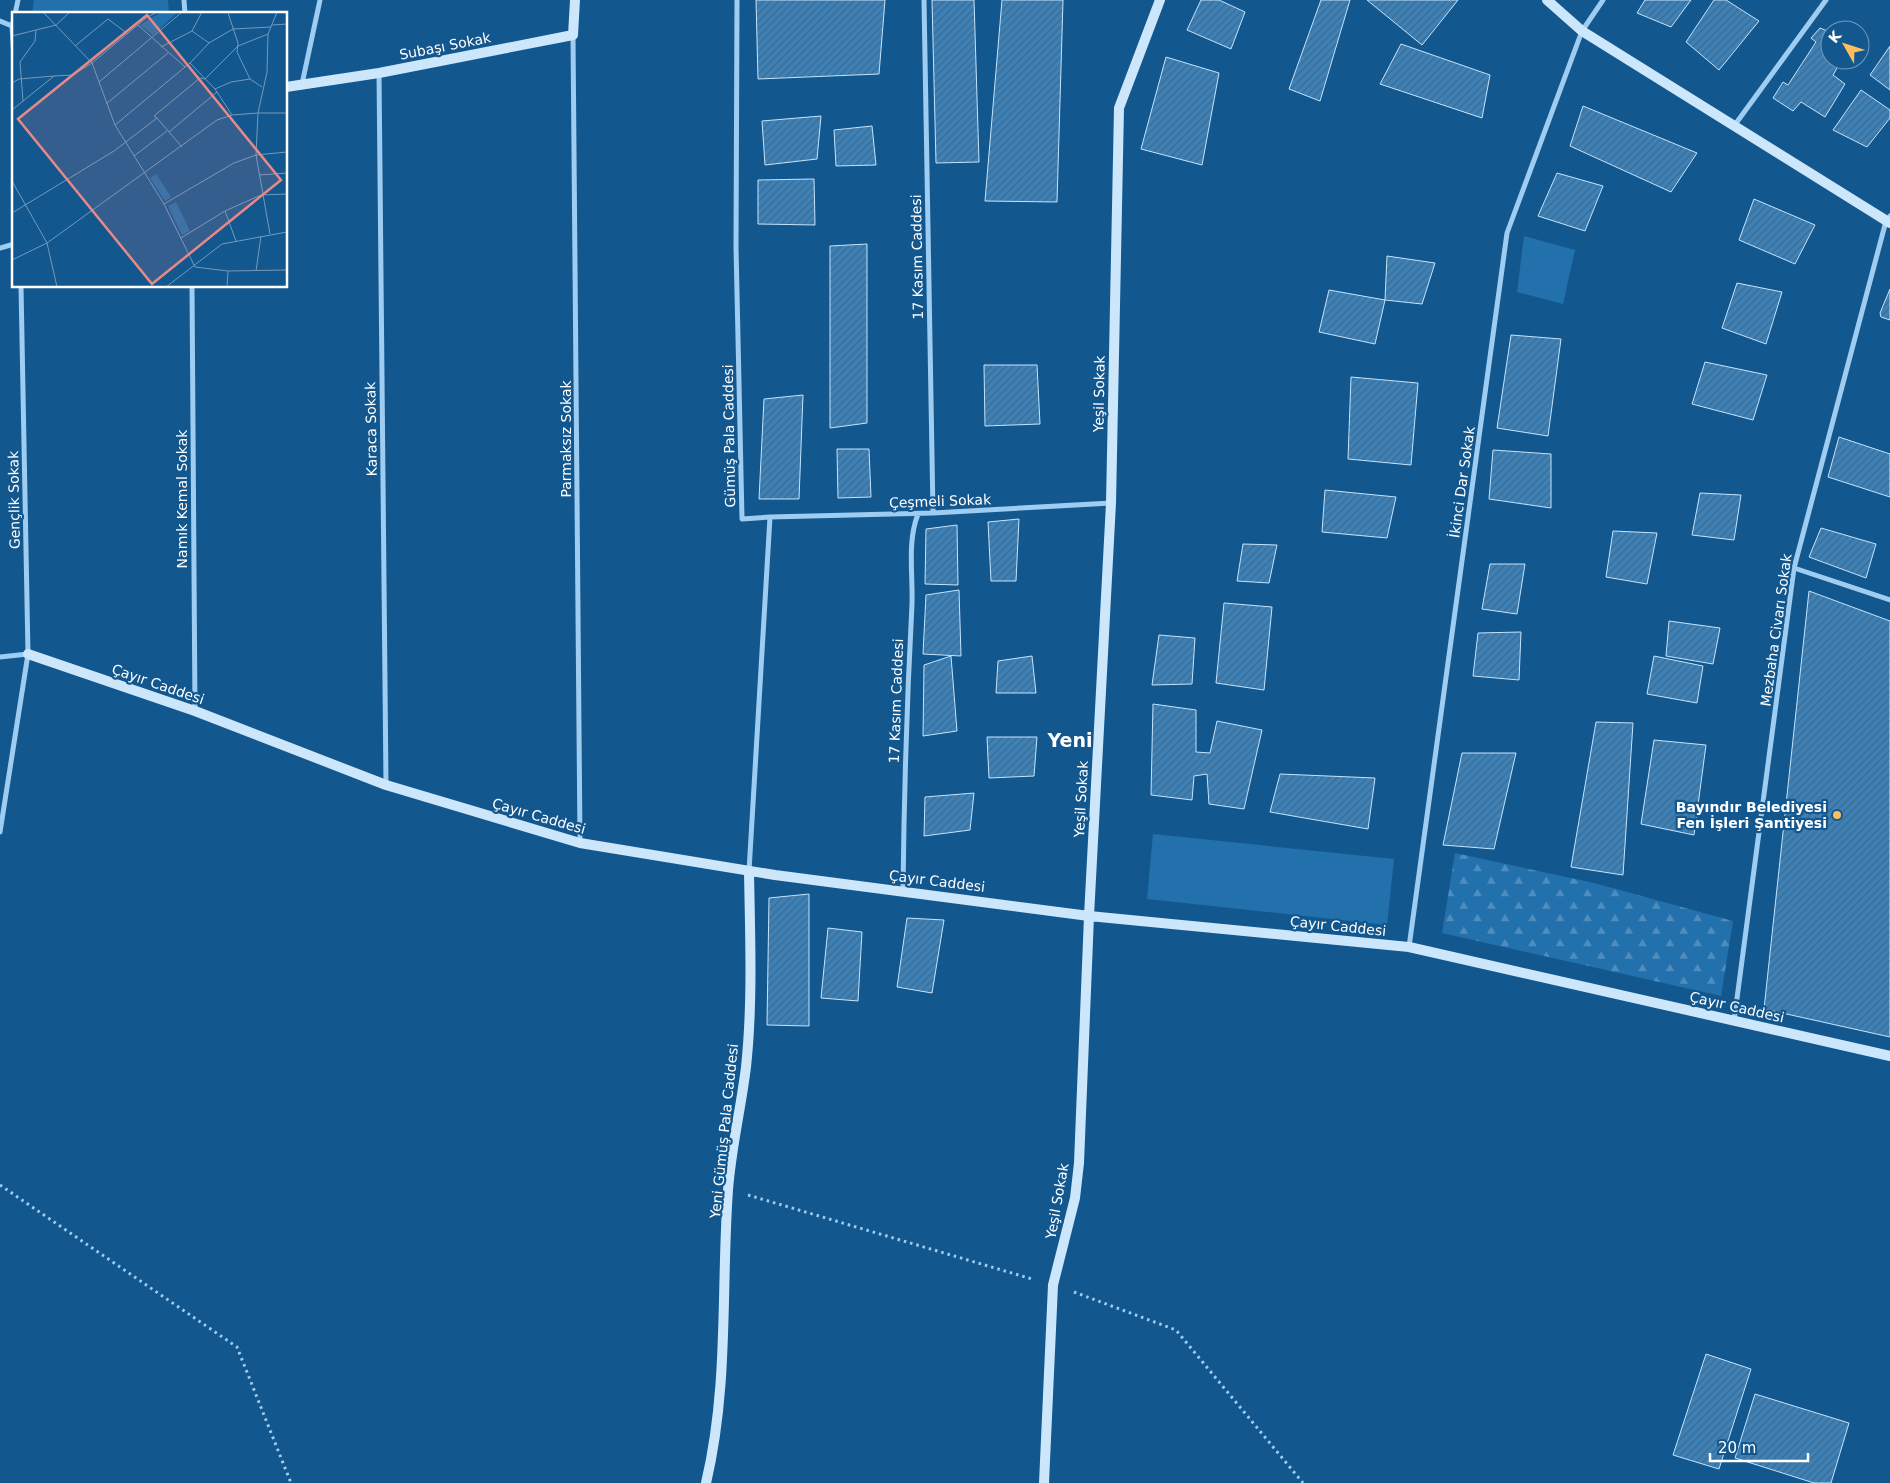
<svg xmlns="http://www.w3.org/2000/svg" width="1890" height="1483" viewBox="0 0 1890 1483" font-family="'DejaVu Sans',sans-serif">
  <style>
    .green { fill: #2270ac }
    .forest { fill: url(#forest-firs) }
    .building { fill: url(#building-hatch); stroke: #c5e4fc }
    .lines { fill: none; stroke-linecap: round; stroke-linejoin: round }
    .path { stroke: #9ecdf1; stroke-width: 3; stroke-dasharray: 2.5 4; stroke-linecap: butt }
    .street { stroke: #9ecdf1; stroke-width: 5 }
    .secondary { stroke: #cce6fc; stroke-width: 10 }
    .poi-dot { fill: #ffbe5e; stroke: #13578f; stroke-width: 2 }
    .labels { text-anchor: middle; stroke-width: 4.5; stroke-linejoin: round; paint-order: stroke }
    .street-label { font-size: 14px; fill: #fff; stroke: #13578f }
    .poi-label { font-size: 14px; font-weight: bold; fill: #fff; stroke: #13578f; text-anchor: end }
    .district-label { font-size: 19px; font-weight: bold; fill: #fff; stroke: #13578f }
    .inset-road { fill: none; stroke: #719abc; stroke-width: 1 }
    .view { fill: #e88989; fill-opacity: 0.15; stroke: #e88989; stroke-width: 2.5 }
    .inset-edge { fill: none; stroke: #fff; stroke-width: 2.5 }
  </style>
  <defs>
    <pattern id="forest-firs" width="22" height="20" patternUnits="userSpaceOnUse" patternTransform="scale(1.25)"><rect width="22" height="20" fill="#2270ac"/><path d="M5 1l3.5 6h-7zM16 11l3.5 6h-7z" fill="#4e8dbd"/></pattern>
    <pattern id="building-hatch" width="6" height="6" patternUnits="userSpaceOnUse" patternTransform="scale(1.25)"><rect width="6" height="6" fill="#3c81b8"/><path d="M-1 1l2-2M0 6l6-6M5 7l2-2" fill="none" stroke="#436987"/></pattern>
  </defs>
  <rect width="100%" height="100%" fill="#13578f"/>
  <path class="green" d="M 34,0 L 168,0 L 169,14 L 32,14 Z
    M 1524,236 L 1575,250 L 1563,304 L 1517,292 Z
    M 1153,834 L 1394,859 L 1387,925 L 1147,899 Z"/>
  <path class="forest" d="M 1455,853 L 1594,883 L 1733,921 L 1721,996 L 1442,933 Z"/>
  <path class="building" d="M 756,0 L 885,0 L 879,74 L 758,79 Z
    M 932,0 L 974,0 L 979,162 L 936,163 Z
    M 1002,0 L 1063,0 L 1057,202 L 985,201 Z
    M 1201,0 L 1219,0 L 1245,12 L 1231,49 L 1187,30 Z
    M 1321,0 L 1350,0 L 1320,101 L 1289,89 Z
    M 1367,0 L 1458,0 L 1422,45 Z
    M 1645,0 L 1691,0 L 1671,27 L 1637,13 Z
    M 1714,0 L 1726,0 L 1759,21 L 1719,70 L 1686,42 Z
    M 1820,28 L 1830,32 L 1830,60 L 1841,61 L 1833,75 L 1845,84 L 1825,117 L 1801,102 L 1793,111 L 1773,98 L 1783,82 L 1788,85 L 1816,42 L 1811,38 Z
    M 1401,44 L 1490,75 L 1482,118 L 1380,84 Z
    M 1890,46 L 1890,90 L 1870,75 Z
    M 1166,57 L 1219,73 L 1202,165 L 1141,149 Z
    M 1861,90 L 1890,110 L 1890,118 L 1867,147 L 1833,130 Z
    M 1583,106 L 1697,153 L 1671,192 L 1570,146 Z
    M 821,116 L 817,159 L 765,165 L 762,121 Z
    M 872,126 L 876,165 L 836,166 L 834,130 Z
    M 1557,173 L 1603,186 L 1585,231 L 1538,216 Z
    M 814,179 L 815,225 L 758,224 L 758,180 Z
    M 1754,199 L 1815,225 L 1795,264 L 1739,240 Z
    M 867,244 L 867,423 L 830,428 L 830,246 Z
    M 1387,256 L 1435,263 L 1422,304 L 1385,300 Z
    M 1737,283 L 1782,292 L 1766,344 L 1722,328 Z
    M 1890,289 L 1890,320 L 1881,317 L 1880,313 Z
    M 1329,290 L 1385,300 L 1375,344 L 1319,332 Z
    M 1511,335 L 1561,339 L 1548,436 L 1497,428 Z
    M 1705,362 L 1767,375 L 1753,420 L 1692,404 Z
    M 984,365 L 1037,365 L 1040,424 L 985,426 Z
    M 1351,377 L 1418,383 L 1411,465 L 1348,459 Z
    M 803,395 L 799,499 L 759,499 L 764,399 Z
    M 1839,437 L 1890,454 L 1890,497 L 1828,477 Z
    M 837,449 L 869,449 L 871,497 L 838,498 Z
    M 1493,450 L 1551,454 L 1551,508 L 1489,499 Z
    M 1325,490 L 1396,497 L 1387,538 L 1322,532 Z
    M 1700,493 L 1741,495 L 1734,540 L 1692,535 Z
    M 1019,519 L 1016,581 L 991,581 L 988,522 Z
    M 957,525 L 958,585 L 925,584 L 926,529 Z
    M 1821,528 L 1876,544 L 1866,578 L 1809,557 Z
    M 1613,531 L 1657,533 L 1647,584 L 1606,577 Z
    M 1243,544 L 1277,545 L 1269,583 L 1237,581 Z
    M 1490,564 L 1525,564 L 1517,614 L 1482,609 Z
    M 959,590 L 961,656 L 923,654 L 926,595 Z
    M 1809,591 L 1890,621 L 1890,1037 L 1764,1009 Z
    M 1224,603 L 1272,607 L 1264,690 L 1216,683 Z
    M 1669,621 L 1720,628 L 1713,664 L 1666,656 Z
    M 1521,632 L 1519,680 L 1473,676 L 1478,633 Z
    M 1159,635 L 1195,638 L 1192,684 L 1152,685 Z
    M 951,656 L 957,731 L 923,736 L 924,665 Z
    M 1032,656 L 1036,693 L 996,693 L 998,661 Z
    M 1654,656 L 1703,666 L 1697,703 L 1647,694 Z
    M 1153,704 L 1196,710 L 1196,752 L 1210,753 L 1217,721 L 1262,730 L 1244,809 L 1209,804 L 1207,774 L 1194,776 L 1192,800 L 1151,795 Z
    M 1596,722 L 1633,723 L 1623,875 L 1571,867 Z
    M 987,737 L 1037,737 L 1034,776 L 989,778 Z
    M 1654,740 L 1706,745 L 1694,835 L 1641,824 Z
    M 1462,753 L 1516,753 L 1494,849 L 1443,845 Z
    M 1280,774 L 1375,778 L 1368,829 L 1270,812 Z
    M 974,793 L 970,830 L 924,836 L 925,797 Z
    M 809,894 L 809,1026 L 767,1025 L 769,898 Z
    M 907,918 L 944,920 L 932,993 L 897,987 Z
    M 828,928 L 862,932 L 858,1001 L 821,998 Z
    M 1706,1354 L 1751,1369 L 1719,1469 L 1673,1455 Z
    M 1755,1394 L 1849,1423 L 1831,1483 L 1814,1483 L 1735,1458 Z"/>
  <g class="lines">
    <path class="path" d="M 0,1185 L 237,1347 L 291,1483
      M 748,1195 L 1032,1279
      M 1074,1292 L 1176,1330 L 1303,1483"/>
    <path class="street" d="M 184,0 L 185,14
      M 737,0 L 736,247 L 742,519 L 770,517 L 749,871
      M 924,0 L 933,513
      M 15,14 L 18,0
      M 14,18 L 12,26 L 14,58
      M 0,21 L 12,26
      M 573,35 L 580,843
      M 379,73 L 386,785
      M 302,84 L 320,0
      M 1734,126 L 1826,0
      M 0,248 L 14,244
      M 192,286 L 195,711
      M 770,517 L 933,513 L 1111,503
      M 1794,568 L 1890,600
      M 0,657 L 28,654
      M 0,832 L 28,654 L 21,286
      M 903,890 C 904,795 907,699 912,604 C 913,574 907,542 918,514
      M 1409,947 L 1507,233 L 1582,31 L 1603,0
      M 1734,1021 L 1794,568 L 1886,221 L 1890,216"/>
    <path class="secondary" d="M 1547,0 L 1582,31 L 1890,223
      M 286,87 L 379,73 L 573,35 L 575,0
      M 28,654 L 195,711 L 386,785 L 580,843 L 775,875 L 1089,916 L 1409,947 L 1890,1056
      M 706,1483 C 729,1386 721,1288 728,1190 C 731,1149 741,1108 746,1067 C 753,1001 750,936 749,871
      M 1044,1483 L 1053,1285 L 1075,1198 L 1079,1163 L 1089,916 L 1111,503 L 1119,108 L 1160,0"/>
  </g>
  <circle class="poi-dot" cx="1837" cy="815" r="5"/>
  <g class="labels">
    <g class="street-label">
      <text transform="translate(445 46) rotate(-11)" y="5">Subaşı Sokak</text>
      <text transform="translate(917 257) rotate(-91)" y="5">17 Kasım Caddesi</text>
      <text transform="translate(1099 394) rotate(-89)" y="5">Yeşil Sokak</text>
      <text transform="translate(371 429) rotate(-91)" y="5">Karaca Sokak</text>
      <text transform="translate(729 436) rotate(-91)" y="5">Gümüş Pala Caddesi</text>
      <text transform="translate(566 439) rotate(-90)" y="5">Parmaksız Sokak</text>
      <text transform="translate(1462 482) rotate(-82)" y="5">İkinci Dar Sokak</text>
      <text transform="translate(182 499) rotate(-90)" y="5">Namık Kemal Sokak</text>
      <text transform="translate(14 500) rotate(-91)" y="5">Gençlik Sokak</text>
      <text transform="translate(940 501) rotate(-2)" y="5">Çeşmeli Sokak</text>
      <text transform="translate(1776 630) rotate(-82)" y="5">Mezbaha Civarı Sokak</text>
      <text transform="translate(158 684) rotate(19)" y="5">Çayır Caddesi</text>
      <text transform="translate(896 701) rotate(-88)" y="5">17 Kasım Caddesi</text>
      <text transform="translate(1081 799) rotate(-87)" y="5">Yeşil Sokak</text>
      <text transform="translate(539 816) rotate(16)" y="5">Çayır Caddesi</text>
      <text transform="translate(937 881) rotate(7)" y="5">Çayır Caddesi</text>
      <text transform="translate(1338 926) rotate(6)" y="5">Çayır Caddesi</text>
      <text transform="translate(1737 1007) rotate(13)" y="5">Çayır Caddesi</text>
      <text transform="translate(724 1131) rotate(-84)" y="5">Yeni Gümüş Pala Caddesi</text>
      <text transform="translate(1057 1201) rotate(-80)" y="5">Yeşil Sokak</text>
    </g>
    <g class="poi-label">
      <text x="1827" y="812">Bayındır Belediyesi<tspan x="1827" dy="16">Fen İşleri Şantiyesi</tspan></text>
    </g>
    <g class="district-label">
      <text x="1070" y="747">Yeni</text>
    </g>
  </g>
  <g transform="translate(12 12)">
    <rect width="275" height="275" fill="#13578f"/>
    <path d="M 149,0 L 166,0 L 141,23 L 128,13 ZM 144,162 L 159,185 L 153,189 L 138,166 Z" fill="#2270ac"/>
    <path d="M 164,190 L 178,219 L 170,223 L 156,194 Z" fill="#2270ac"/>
    <path class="inset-road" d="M 31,0 L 80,51 L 103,113 L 152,192 L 183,255M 265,0 L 256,22 L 255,60 L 246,101 L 275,101M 216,1 L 226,31 L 225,40 L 238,67M 126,13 L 173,55 L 178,51 L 203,77 L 220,103M 260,13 L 275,12M 180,19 L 197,31M 0,24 L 44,13 L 58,0M 63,34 L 96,7 L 116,22M 149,35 L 180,19 L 190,0M 178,51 L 197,31 L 221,17 L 259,15M 87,70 L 170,0M 0,71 L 7,67 L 42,64M 203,77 L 219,70 L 238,67 L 250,75M 11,89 L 8,50 L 23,29 L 24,18M 94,92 L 156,41M 0,98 L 42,64 L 61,63 L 80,51 L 134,6 L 145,0M 145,106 L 170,135M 103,113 L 173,55M 157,120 L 205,80M 122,144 L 155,119M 247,163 L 275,161M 0,169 L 35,231 L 45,275M 152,192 L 222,151 L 244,143 L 275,140M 213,199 L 224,229M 0,201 L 102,139 L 145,106 L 142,104 L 188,66 L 193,67 L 226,34 L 256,22M 169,226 L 213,199 L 249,183 L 275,182M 0,248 L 35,231 L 205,108 L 220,103 L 246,101 L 244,143 L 258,222M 183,255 L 216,259 L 275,258M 244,259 L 249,224M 154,275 L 210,232 L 275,220M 215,275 L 216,259"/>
    <path class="view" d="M 135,3 L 269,168 L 140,272 L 6,107 Z"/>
    <rect width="275" height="275" class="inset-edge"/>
  </g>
  <g transform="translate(1845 45) rotate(309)"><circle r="24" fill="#13578f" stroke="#719abc"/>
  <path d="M0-4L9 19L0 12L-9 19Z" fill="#ffbe5e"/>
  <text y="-8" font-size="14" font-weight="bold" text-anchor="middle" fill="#ffffff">K</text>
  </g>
  <path d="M1710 1453v8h98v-8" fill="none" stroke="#ffffff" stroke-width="2.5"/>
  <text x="1718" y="1453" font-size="15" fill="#ffffff" stroke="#13578f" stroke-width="4" paint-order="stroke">20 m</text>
</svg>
